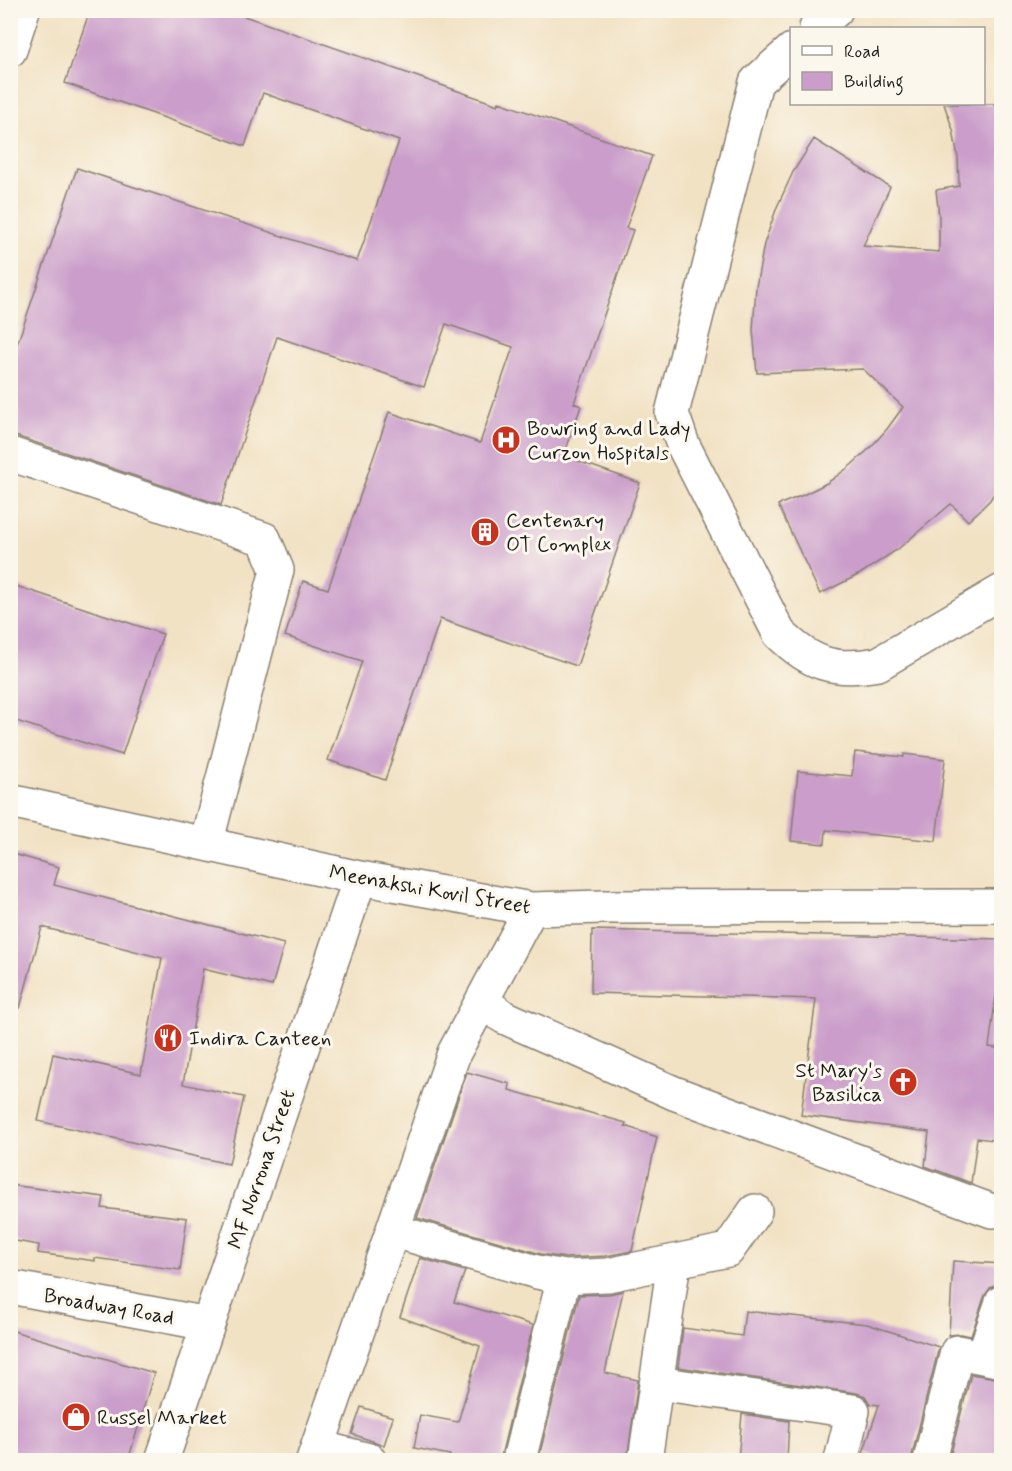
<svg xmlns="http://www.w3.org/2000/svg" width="1012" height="1471" viewBox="0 0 1012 1471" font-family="Mynerve,sans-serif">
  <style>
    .building { fill: #ca9dca }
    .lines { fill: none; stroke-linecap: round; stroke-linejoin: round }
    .minor-casing { stroke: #877f70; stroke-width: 36 }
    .minor { stroke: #fff; stroke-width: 33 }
    .labels { text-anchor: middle; stroke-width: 6; stroke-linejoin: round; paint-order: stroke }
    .poi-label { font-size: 21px; fill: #1c1c1c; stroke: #fbf7ec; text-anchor: start }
    .street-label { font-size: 21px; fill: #1c1c1c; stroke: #fbf7ec }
  </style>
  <rect width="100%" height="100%" fill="#fbf7ec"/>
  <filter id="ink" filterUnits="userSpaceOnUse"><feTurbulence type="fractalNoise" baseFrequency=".0167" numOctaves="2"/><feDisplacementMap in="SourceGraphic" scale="12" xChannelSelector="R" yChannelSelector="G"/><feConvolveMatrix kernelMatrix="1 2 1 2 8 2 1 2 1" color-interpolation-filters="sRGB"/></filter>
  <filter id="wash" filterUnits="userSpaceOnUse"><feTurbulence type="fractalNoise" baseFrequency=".008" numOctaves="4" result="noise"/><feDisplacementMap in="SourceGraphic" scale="24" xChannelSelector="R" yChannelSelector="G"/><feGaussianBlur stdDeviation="1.35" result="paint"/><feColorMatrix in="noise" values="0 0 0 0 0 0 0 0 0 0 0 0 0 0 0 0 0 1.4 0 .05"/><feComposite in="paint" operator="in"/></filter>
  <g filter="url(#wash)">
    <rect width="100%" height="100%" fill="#f2e2c4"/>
    <g id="blocks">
      <path class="building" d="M 90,10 L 227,10 L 498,105 L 499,102 L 652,156 L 626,228 L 633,230 L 574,403 L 581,406 L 564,456 L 640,483 L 577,666 L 440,619 L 385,780 L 328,760 L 362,661 L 285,636 L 303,581 L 328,589 L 389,412 L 480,443 L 513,347 L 446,324 L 424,387 L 277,337 L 221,505 L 16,436 L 10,436 L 10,365 L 77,168 L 357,261 L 399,141 L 263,93 L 245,146 L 65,83 Z
        M 944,104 L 1002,104 L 1002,481 L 990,500 L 979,511 L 968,521 L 951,504 L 898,549 L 860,574 L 820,594 L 778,505 L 803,495 L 827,483 L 849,467 L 869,449 L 887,429 L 903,407 L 863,369 L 757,373 L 753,330 L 756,287 L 764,244 L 777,207 L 793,172 L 814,139 L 890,187 L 863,246 L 939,252 L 939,216 L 936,190 L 959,186 L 958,158 L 953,130 Z
        M 10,584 L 163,634 L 122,755 L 10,719 Z
        M 855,752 L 904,757 L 904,754 L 945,759 L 936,841 L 826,830 L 825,844 L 791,841 L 798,771 L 852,776 Z
        M 10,853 L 59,867 L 54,885 L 284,944 L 272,986 L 203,969 L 183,1084 L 244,1097 L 229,1164 L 38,1121 L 53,1054 L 141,1074 L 162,958 L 42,927 L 20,1008 L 10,1007 Z
        M 592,930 L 1002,939 L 1002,980 L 998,980 L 989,1047 L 1002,1049 L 1002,1141 L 977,1138 L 971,1183 L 925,1166 L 929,1132 L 801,1115 L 816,999 L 591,993 Z
        M 467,1072 L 510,1084 L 509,1090 L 626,1123 L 625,1126 L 657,1137 L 632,1251 L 606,1256 L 565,1258 L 541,1254 L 417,1218 Z
        M 10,1185 L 104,1197 L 102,1208 L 187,1218 L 180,1270 L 95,1258 L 95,1261 L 38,1253 L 39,1245 L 10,1240 Z
        M 420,1258 L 465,1271 L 454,1302 L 533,1325 L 501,1456 L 501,1461 L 448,1461 L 450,1455 L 414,1448 L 420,1415 L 458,1422 L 480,1346 L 400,1317 Z
        M 953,1261 L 1002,1264 L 1002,1284 L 998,1284 L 990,1288 L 985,1295 L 971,1336 L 960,1334 L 949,1335 Z
        M 623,1291 L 605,1373 L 638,1380 L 627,1461 L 538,1461 L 579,1295 L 609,1294 Z
        M 745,1311 L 867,1324 L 939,1347 L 912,1455 L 912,1461 L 885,1461 L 863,1453 L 879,1405 L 870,1404 L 865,1396 L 856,1393 L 678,1367 L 683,1328 L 742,1336 Z
        M 10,1330 L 154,1373 L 128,1461 L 10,1461 Z
        M 971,1374 L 1002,1379 L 1002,1461 L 949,1461 Z
        M 361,1407 L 393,1417 L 384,1445 L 352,1434 Z
        M 742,1414 L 789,1421 L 787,1461 L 738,1461 Z"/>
    </g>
  </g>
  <g filter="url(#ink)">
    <use href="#blocks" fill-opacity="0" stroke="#877f70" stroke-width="1.5"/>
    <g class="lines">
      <g class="minor-casing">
        <path id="minor" d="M 816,28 L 836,10
          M 10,50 L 23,10
          M 792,50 L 756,82 L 672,413 L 683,445 L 779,633 C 810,664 834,672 878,664 L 1002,591
          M 10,454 L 264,539 L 277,570 L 206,844
          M 10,801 L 360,878 L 531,909 L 603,907 L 1002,906
          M 482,1002 L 504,1017 L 674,1093 L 992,1211 L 1002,1210
          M 394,1231 L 537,1272 L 564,1277 L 608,1275 L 728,1250 L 755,1211
          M 10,1287 L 208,1324
          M 1002,1302 L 983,1357 L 1002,1361
          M 657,1383 L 853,1411 L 841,1460
          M 318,1447 L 369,1460
          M 162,1460 L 360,878
          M 313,1460 L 454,1053 L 531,909
          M 519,1460 L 564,1277
          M 645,1460 L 674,1262
          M 930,1460 L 957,1352 L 983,1357"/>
      </g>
      <use href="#minor" class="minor"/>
    </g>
  </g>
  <defs>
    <g id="hospital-disc" transform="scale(1.5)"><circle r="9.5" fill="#c8321e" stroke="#fbf7ec"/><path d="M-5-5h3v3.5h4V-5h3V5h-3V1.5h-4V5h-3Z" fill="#fff"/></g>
    <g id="building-disc" transform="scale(1.5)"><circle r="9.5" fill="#c8321e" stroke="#fbf7ec"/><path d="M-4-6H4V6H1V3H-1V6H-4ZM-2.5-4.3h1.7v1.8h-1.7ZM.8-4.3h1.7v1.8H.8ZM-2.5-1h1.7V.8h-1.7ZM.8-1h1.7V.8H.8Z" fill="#fff"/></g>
    <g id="restaurant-disc" transform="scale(1.5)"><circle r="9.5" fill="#c8321e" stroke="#fbf7ec"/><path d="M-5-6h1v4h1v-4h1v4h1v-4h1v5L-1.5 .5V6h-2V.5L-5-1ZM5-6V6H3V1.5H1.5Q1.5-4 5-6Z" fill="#fff"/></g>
    <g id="church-disc" transform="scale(1.5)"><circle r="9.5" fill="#c8321e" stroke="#fbf7ec"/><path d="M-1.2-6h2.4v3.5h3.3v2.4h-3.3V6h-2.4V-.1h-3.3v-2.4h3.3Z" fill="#fff"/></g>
    <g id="shop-disc" transform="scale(1.5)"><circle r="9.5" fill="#c8321e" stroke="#fbf7ec"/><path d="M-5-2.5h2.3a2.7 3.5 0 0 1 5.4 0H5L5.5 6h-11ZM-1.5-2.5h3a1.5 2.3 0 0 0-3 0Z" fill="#fff"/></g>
  </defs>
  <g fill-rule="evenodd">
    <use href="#hospital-disc" x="506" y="440"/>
    <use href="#building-disc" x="485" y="532"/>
    <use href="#restaurant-disc" x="168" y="1038"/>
    <use href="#church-disc" x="903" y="1082"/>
    <use href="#shop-disc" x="76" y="1417"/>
  </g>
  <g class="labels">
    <g class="poi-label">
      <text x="527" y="435">Bowring and Lady<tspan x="527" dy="24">Curzon Hospitals</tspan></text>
      <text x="506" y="527">Centenary<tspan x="506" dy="24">OT Complex</tspan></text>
      <text x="189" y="1045">Indira Canteen</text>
      <text x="882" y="1077" text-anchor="end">St Mary's<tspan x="882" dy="24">Basilica</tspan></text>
      <text x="97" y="1424">Russel Market</text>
    </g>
    <g class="street-label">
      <text transform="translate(430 889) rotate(10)" y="7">Meenakshi Kovil Street</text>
      <text transform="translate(261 1169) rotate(-71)" y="7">MF Norrona Street</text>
      <text transform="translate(109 1306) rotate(10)" y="7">Broadway Road</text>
    </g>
  </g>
  <rect width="1012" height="1471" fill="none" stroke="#fbf7ec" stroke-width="36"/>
  <rect x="790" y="27" width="195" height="78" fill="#fbf7ec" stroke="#a29f99" stroke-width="1.5"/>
  <rect x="802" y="46" width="30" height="9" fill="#ffffff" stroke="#a29f99" stroke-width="1.5"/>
  <text x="844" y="57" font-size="18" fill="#1c1c1c">Road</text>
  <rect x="802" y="72" width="30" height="18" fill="#ca9dca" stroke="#a29f99" stroke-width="1.5"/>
  <text x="844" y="87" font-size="18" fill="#1c1c1c">Building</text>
</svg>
